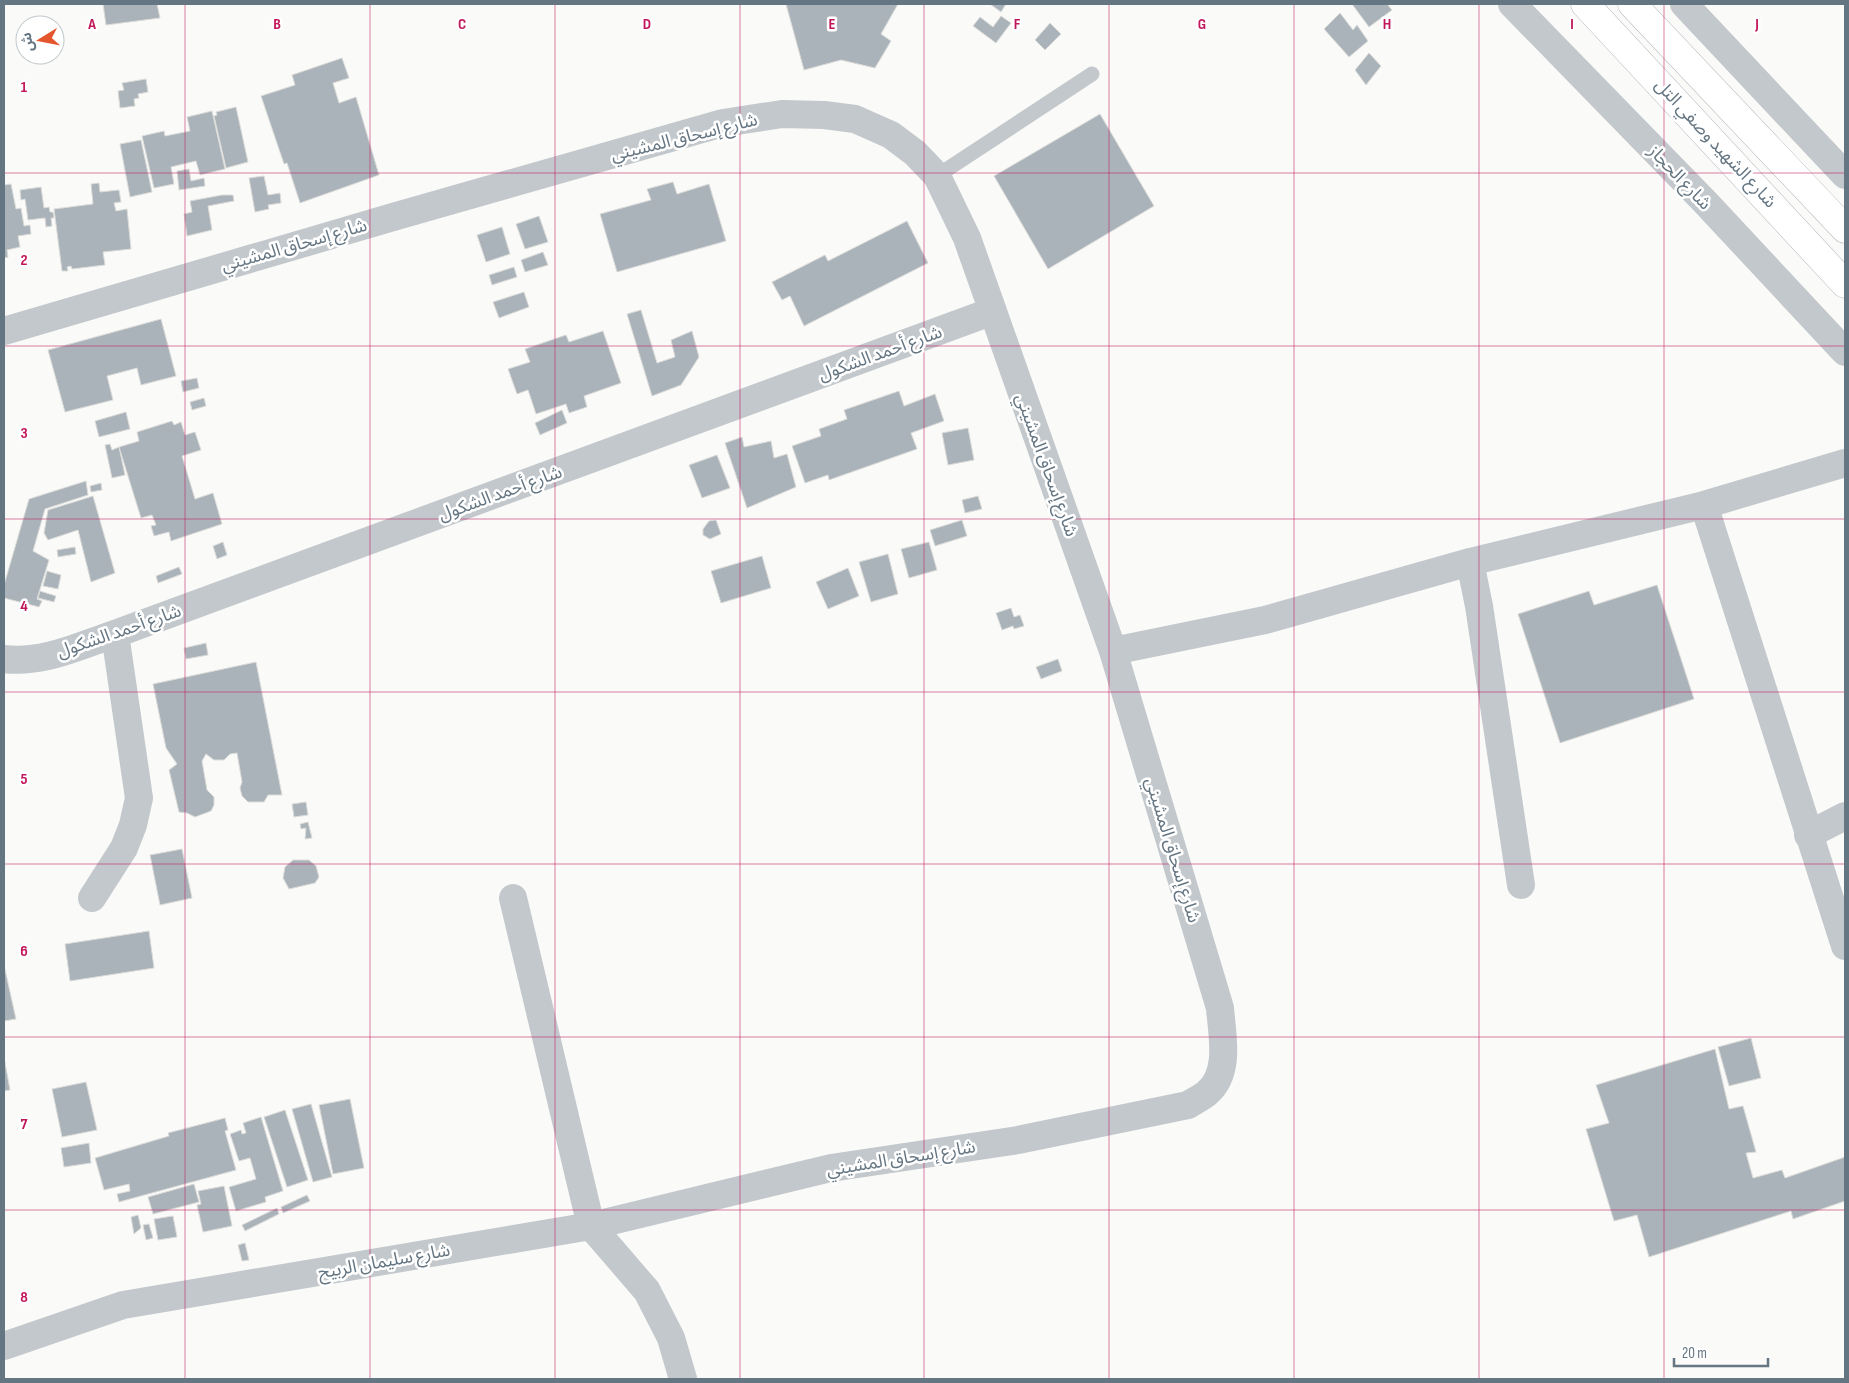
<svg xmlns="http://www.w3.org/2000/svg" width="1849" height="1383" viewBox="0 0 1849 1383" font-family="'Sofia Sans Condensed','Noto Sans Arabic',sans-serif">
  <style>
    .building { fill: #aab3b9; stroke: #dcdcda }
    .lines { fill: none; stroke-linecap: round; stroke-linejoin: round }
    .secondary-casing { stroke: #b3babf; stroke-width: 29 }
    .service { stroke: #c3c8cc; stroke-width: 15 }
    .minor { stroke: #c3c8cc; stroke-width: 28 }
    .tertiary { stroke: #c3c8cc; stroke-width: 28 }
    .secondary { stroke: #fff; stroke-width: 28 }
    .grid { fill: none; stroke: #c2185b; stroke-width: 1; stroke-opacity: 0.55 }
    .labels { text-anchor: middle; stroke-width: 5; stroke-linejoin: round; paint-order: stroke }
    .street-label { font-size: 18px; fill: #657683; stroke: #fff }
    .grid-label { font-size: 16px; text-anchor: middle; font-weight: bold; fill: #c2185b; stroke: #fff; stroke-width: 5; stroke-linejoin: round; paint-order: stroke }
  </style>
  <rect width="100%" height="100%" fill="#fafaf8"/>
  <path class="building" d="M 103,4 L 157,4 L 160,18 L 106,25 Z
    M 786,4 L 898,4 L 881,34 L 891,41 L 875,68 L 841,60 L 804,70 Z
    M 990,4 L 1006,4 L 1001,12 Z
    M 1352,4 L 1387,4 L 1392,10 L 1369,27 Z
    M 1340,13 L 1353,30 L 1357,25 L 1368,41 L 1349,57 L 1324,29 Z
    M 1001,16 L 1011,23 L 996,43 L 973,26 L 980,17 L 993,27 Z
    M 1050,23 L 1061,34 L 1045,50 L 1035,40 Z
    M 1369,53 L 1381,66 L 1366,85 L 1355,70 Z
    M 342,58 L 349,78 L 333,83 L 339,103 L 356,97 L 379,175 L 300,203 L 287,163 L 284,164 L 261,96 L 295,85 L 292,75 Z
    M 146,79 L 148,92 L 138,94 L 139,98 L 134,99 L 135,106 L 120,108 L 118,91 L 124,90 L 122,83 Z
    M 236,107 L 248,162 L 226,168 L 214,116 L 217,115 L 216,112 Z
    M 212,111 L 225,169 L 200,175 L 196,161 L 171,167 L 174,184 L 154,188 L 142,136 L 164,131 L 165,136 L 190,131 L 187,117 Z
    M 1100,114 L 1154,206 L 1048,269 L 994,176 Z
    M 141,140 L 152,192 L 130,197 L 120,144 Z
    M 189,169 L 191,181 L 204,178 L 205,186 L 179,190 L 177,171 Z
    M 264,176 L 268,195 L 280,193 L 281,203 L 268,205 L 269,209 L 255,212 L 249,178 Z
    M 673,182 L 677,194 L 709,184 L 726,241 L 617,272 L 600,214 L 651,200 L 647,189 Z
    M 99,183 L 100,192 L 119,190 L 121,202 L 114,203 L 116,211 L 127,209 L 131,249 L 103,252 L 105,265 L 72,269 L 71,266 L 67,267 L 68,271 L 62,271 L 54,209 L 93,204 L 91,184 Z
    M 11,184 L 16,209 L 21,208 L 24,226 L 30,225 L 31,234 L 18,236 L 20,247 L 7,250 L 8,257 L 4,258 L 4,185 Z
    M 41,187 L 44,208 L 49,207 L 50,212 L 53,212 L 54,218 L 51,218 L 52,226 L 46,227 L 45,218 L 28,220 L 25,199 L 21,200 L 20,190 Z
    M 222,195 L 233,195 L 234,201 L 208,206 L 212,230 L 187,236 L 184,214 L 192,212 L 190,201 Z
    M 539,216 L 548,242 L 525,249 L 516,224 Z
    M 907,221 L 928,263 L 804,326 L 790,296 L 782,300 L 772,282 L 825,255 L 828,261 Z
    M 502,227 L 510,254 L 486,262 L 477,235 Z
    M 543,252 L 548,265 L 525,272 L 521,260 Z
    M 514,267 L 517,277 L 492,285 L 489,275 Z
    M 524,292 L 529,307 L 499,318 L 493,302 Z
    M 641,310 L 657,363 L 675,357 L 671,340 L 692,331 L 699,357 L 681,385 L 652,396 L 627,314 Z
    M 161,319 L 176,376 L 141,385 L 137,368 L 107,376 L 113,400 L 65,412 L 48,350 Z
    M 603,331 L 621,383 L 584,396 L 587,407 L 569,413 L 566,404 L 536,414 L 528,390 L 517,394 L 508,369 L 530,362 L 525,349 L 566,335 L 569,342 Z
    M 197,378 L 199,388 L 183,392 L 181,381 Z
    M 899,391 L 904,406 L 935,394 L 944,421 L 911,433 L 917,449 L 829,480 L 828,475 L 805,483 L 792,446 L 821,436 L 819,429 L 847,419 L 844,410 Z
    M 204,398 L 206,406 L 192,410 L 190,402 Z
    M 562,410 L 567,423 L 540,435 L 535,423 Z
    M 126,412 L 130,429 L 99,437 L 95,421 Z
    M 172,421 L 174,425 L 181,422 L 185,435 L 195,432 L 201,450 L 182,456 L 195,499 L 213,493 L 222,524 L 171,541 L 169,532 L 154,536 L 151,526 L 156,525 L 152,515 L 141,518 L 119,447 L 139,441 L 137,432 Z
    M 968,428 L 974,460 L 948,465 L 942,433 Z
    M 742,437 L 744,447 L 771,441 L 774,458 L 787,454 L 796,487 L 747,508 L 725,443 Z
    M 110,444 L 112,450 L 119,447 L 125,475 L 112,478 L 105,445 Z
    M 717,455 L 730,488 L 702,498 L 689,465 Z
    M 86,481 L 88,495 L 45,509 L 33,551 L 49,560 L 37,599 L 42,601 L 39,607 L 4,598 L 4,585 L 29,499 Z
    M 101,483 L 102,490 L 91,492 L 90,486 Z
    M 93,496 L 115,573 L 91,582 L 78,530 L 48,540 L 44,533 L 48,510 Z
    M 978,496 L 982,509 L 965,513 L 962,500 Z
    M 716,520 L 721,534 L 710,539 L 703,535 L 703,529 L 709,521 Z
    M 962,520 L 967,536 L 935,546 L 930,530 Z
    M 223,542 L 227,555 L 217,559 L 213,546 Z
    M 929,542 L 937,570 L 909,578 L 901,549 Z
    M 75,547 L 76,554 L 58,557 L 57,550 Z
    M 888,554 L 898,594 L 871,602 L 859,562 Z
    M 762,556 L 771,588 L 721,603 L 711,571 Z
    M 179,567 L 182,574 L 158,583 L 156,576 Z
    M 848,568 L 859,596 L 828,609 L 816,582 Z
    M 47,571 L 61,575 L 58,589 L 43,586 Z
    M 1657,585 L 1694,699 L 1560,743 L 1518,614 L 1589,591 L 1594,605 Z
    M 40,591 L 56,596 L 54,602 L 38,598 Z
    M 1011,608 L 1014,617 L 1020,615 L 1024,626 L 1014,629 L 1013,626 L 1002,630 L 996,613 Z
    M 206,643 L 208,655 L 186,659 L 184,648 Z
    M 1058,659 L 1062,671 L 1041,679 L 1036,667 Z
    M 256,662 L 282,795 L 268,795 L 264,802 L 248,802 L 242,796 L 240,788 L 242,782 L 237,753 L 230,754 L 224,760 L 214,760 L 206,754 L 202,761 L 207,790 L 214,797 L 214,805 L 211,811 L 195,817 L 187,813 L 179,812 L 169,770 L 177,764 L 166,748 L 153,684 Z
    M 306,802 L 308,815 L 294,817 L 292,804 Z
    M 308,822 L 312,838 L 305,839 L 306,828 L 301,829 L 300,824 Z
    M 182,849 L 192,898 L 160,905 L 150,855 Z
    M 293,860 L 309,860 L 316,866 L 319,877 L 315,883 L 289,889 L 283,878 L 285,867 Z
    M 149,931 L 154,968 L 70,981 L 65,944 Z
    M 4,965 L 16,1019 L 4,1021 Z
    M 1751,1038 L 1761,1078 L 1729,1086 L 1718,1047 Z
    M 1715,1049 L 1729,1109 L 1743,1106 L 1756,1152 L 1746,1153 L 1753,1178 L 1782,1170 L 1785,1178 L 1845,1157 L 1845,1201 L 1793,1219 L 1791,1211 L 1649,1257 L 1637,1215 L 1614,1221 L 1586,1129 L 1609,1123 L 1596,1085 Z
    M 4,1057 L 10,1090 L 4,1091 Z
    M 86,1082 L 97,1130 L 62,1137 L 52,1089 Z
    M 350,1099 L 364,1168 L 333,1174 L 319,1105 Z
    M 311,1104 L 332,1177 L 313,1182 L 292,1109 Z
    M 285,1110 L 308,1180 L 287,1187 L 264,1117 Z
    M 261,1117 L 283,1191 L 265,1197 L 266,1202 L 236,1211 L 229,1187 L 256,1179 L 250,1158 L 239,1161 L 230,1134 L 241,1130 L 242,1134 L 246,1133 L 243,1123 Z
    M 225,1118 L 228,1130 L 225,1131 L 236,1170 L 119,1202 L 117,1194 L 130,1191 L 129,1184 L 104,1190 L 95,1158 L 169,1136 L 168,1133 Z
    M 89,1143 L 91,1163 L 64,1167 L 61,1148 Z
    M 194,1184 L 199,1202 L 153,1214 L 148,1197 Z
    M 224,1186 L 232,1226 L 203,1232 L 197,1205 L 201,1204 L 198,1191 Z
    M 307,1195 L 310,1201 L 283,1213 L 281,1207 Z
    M 277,1208 L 279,1214 L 245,1231 L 242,1225 Z
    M 138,1215 L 141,1228 L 134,1234 L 131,1217 Z
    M 173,1216 L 177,1237 L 158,1240 L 154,1219 Z
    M 149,1224 L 153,1238 L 146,1240 L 143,1225 Z
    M 245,1243 L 249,1260 L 242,1261 L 238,1245 Z"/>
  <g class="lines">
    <g class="secondary-casing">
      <path id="secondary" d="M 1585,4 L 1845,284
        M 1632,4 L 1845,229"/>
    </g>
    <path class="service" d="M 937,176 L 1092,74"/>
    <path class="minor" d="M 4,331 L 393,217 L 723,123 L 782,114 L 824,115 L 855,119 L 891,135 L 915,153 L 937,176 L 967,238 L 1113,651 L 1220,1008 C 1222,1035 1231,1073 1207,1093 C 1201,1098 1194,1101 1188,1105 L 1018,1140 L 831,1168 L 591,1226 L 123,1305 L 4,1346
      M 1704,505 L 1845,946
      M 1470,562 L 1479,606 L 1521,885
      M 1113,651 L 1265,620 L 1470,562 L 1704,505 L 1845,463
      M 4,659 C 42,664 79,646 115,634 L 993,311
      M 1808,835 L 1845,816
      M 92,898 L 124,848 L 133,825 L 139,798 L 115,634
      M 513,898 L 591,1226 L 647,1291 L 671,1338 L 683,1379"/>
    <path class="tertiary" d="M 1512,4 L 1706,203 L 1845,352
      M 1684,4 L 1845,175"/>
    <use href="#secondary" class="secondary"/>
  </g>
  <path class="grid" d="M 185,4 L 185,1379M 370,4 L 370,1379M 555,4 L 555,1379M 740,4 L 740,1379M 924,4 L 924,1379M 1109,4 L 1109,1379M 1294,4 L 1294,1379M 1479,4 L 1479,1379M 1664,4 L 1664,1379M 4,173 L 1845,173M 4,346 L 1845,346M 4,519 L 1845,519M 4,692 L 1845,692M 4,864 L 1845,864M 4,1037 L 1845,1037M 4,1210 L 1845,1210"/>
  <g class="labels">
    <g class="street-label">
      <text transform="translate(684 137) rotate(-14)" y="6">شارع إسحاق المشيني</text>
      <text transform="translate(1716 143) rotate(47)" y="6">شارع الشهيد وصفي التل</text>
      <text transform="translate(1680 177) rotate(46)" y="6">شارع الحجاز</text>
      <text transform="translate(294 245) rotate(-16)" y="6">شارع إسحاق المشيني</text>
      <text transform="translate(880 353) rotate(-20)" y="6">شارع أحمد الشكول</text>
      <text transform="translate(1047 465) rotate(70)" y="6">شارع إسحاق المشيني</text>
      <text transform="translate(500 493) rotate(-20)" y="6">شارع أحمد الشكول</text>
      <text transform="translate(119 631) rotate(-19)" y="6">شارع أحمد الشكول</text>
      <text transform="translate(1173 850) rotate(73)" y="6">شارع إسحاق المشيني</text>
      <text transform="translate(901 1158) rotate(-9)" y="6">شارع إسحاق المشيني</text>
      <text transform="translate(384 1261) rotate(-10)" y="6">شارع سليمان الربيح</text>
    </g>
  </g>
  <g class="grid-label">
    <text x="92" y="29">A</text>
    <text x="277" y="29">B</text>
    <text x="462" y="29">C</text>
    <text x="647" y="29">D</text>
    <text x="832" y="29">E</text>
    <text x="1017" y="29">F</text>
    <text x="1202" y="29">G</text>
    <text x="1387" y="29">H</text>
    <text x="1572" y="29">I</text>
    <text x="1757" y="29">J</text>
    <text x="24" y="92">1</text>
    <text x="24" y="265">2</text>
    <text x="24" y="438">3</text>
    <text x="24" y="611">4</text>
    <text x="24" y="784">5</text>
    <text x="24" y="956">6</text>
    <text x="24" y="1129">7</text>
    <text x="24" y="1302">8</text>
  </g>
  <rect width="1849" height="1383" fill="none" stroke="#657683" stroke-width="10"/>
  <g transform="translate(40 40) rotate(260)"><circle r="24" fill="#ffffff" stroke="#c1c8cd"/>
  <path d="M0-4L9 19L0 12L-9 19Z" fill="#e4572e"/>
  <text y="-8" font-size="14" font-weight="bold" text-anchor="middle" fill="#657683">ش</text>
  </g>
  <path d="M1674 1358v8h94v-8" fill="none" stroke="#657683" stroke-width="2.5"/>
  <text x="1682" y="1358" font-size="15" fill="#657683" stroke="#ffffff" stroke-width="4" paint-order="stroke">20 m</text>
</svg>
